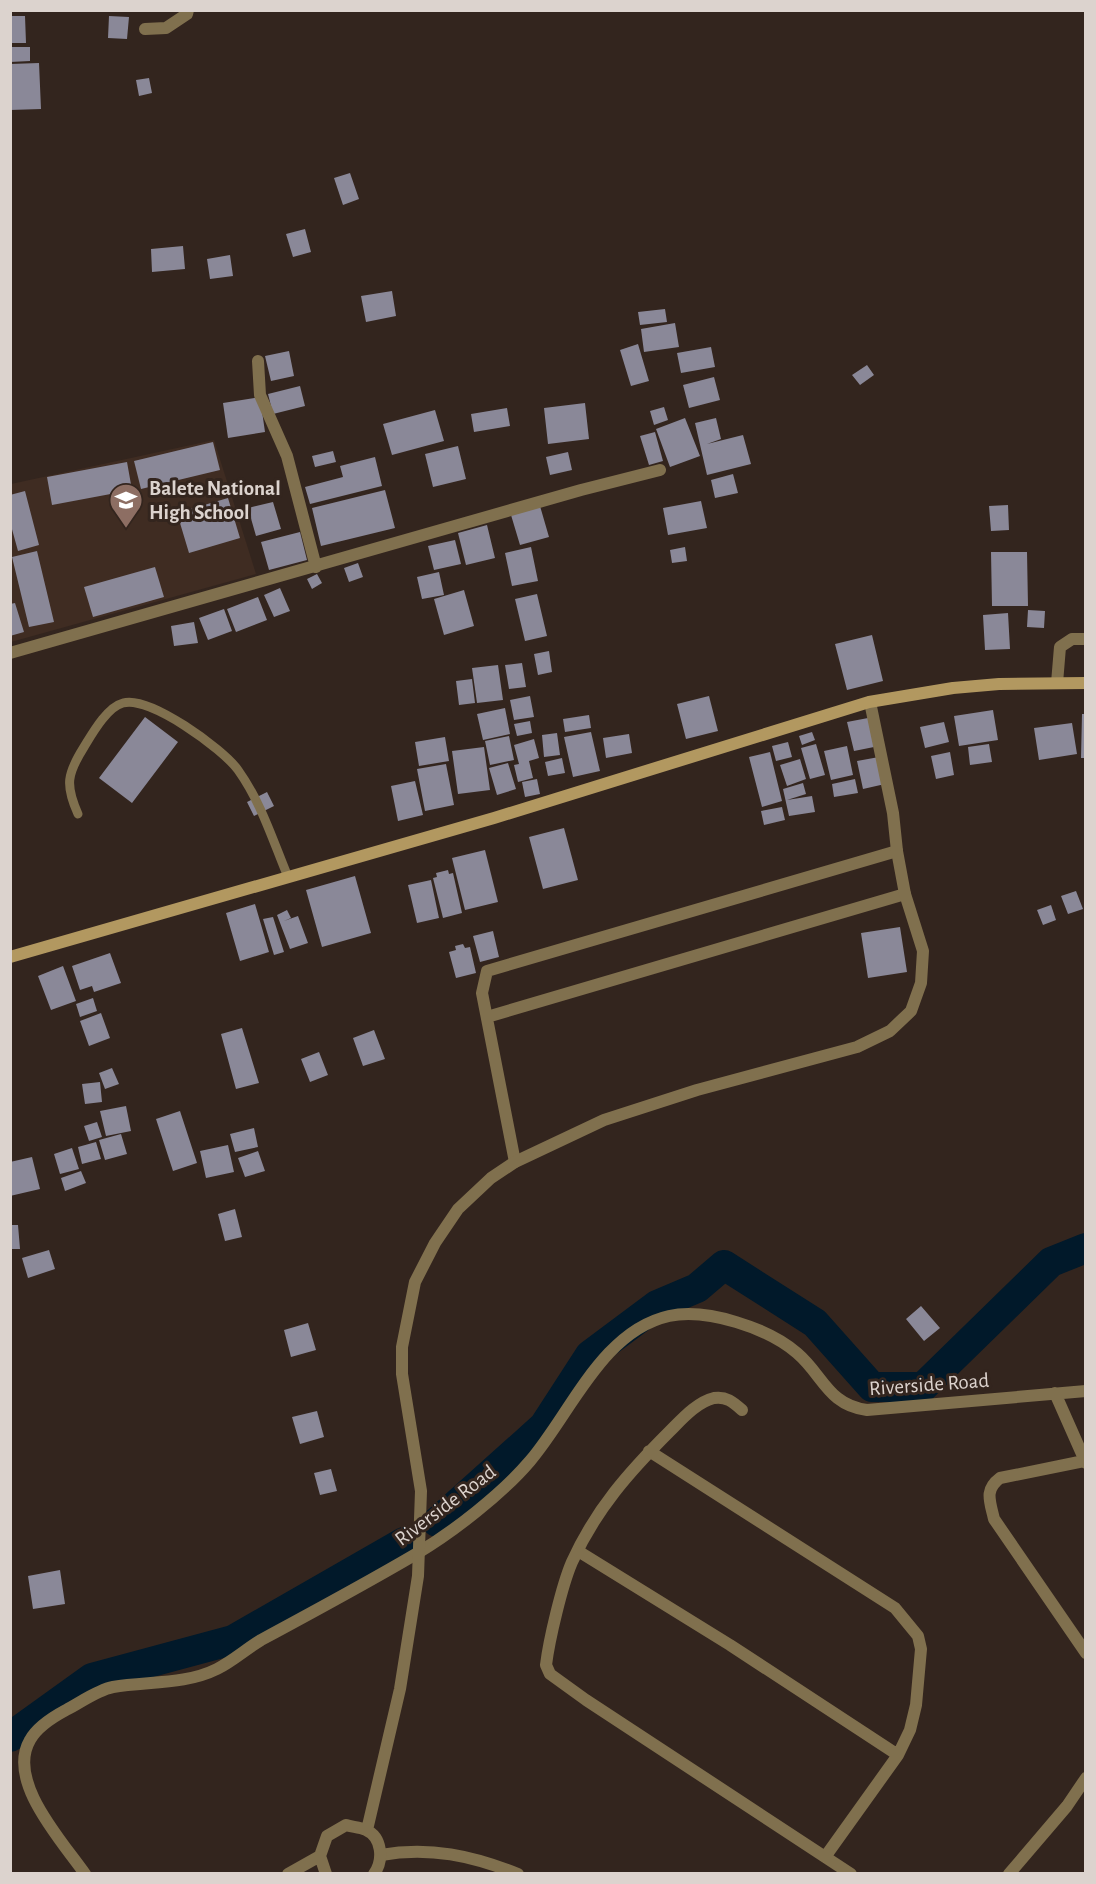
<svg xmlns="http://www.w3.org/2000/svg" width="1096" height="1884" viewBox="0 0 1096 1884" font-family="'Alegreya Sans',sans-serif">
  <style>
    .built { fill: #3f2c22 }
    .lines { fill: none; stroke-linecap: round; stroke-linejoin: round }
    .river { stroke: #01192a; stroke-width: 30 }
    .building { fill: #8a8898 }
    .service { stroke: #80704e; stroke-width: 9 }
    .minor { stroke: #80704e; stroke-width: 12 }
    .tertiary { stroke: #80704e; stroke-width: 12 }
    .secondary { stroke: #b29860; stroke-width: 12 }
    .labels { text-anchor: middle; stroke-width: 6; stroke-linejoin: round; paint-order: stroke }
    .poi-label { font-size: 21px; font-weight: bold; fill: #dcd3ce; stroke: #33251e; text-anchor: start }
    .street-label { font-size: 21px; fill: #dcd3ce; stroke: #33251e }
  </style>
  <rect width="100%" height="100%" fill="#33251e"/>
  <path class="built" d="M 214,440 L 256,574 L 11,642 L 11,484 Z"/>
  <g class="lines">
    <path class="river" d="M 437,1522 L 544,1426 L 590,1355 L 657,1305 L 697,1288 L 724,1265 L 815,1323 L 872,1387 L 923,1387 L 1051,1262 L 1086,1248
      M 10,1737 L 92,1678 L 233,1640 L 404,1542"/>
  </g>
  <path class="building" d="M 10,16 L 25,16 L 26,43 L 10,43 Z
    M 109,16 L 129,17 L 127,39 L 108,38 Z
    M 10,47 L 30,47 L 30,61 L 10,62 Z
    M 39,63 L 41,109 L 10,110 L 10,64 Z
    M 149,78 L 152,93 L 139,96 L 136,80 Z
    M 350,173 L 359,199 L 343,205 L 334,178 Z
    M 305,229 L 311,252 L 293,257 L 286,234 Z
    M 183,246 L 185,269 L 152,272 L 151,249 Z
    M 230,255 L 233,276 L 210,279 L 207,259 Z
    M 392,291 L 396,316 L 366,322 L 361,296 Z
    M 665,309 L 667,322 L 640,325 L 638,312 Z
    M 675,323 L 679,347 L 644,352 L 641,329 Z
    M 638,344 L 649,381 L 631,386 L 620,350 Z
    M 711,347 L 715,367 L 681,373 L 677,353 Z
    M 289,351 L 294,376 L 271,381 L 265,356 Z
    M 867,365 L 874,375 L 860,385 L 852,375 Z
    M 714,377 L 720,400 L 689,408 L 683,385 Z
    M 300,386 L 305,406 L 273,414 L 268,394 Z
    M 260,397 L 265,432 L 228,438 L 223,403 Z
    M 585,403 L 589,439 L 548,444 L 544,408 Z
    M 664,407 L 668,420 L 654,425 L 650,411 Z
    M 507,408 L 510,426 L 474,432 L 471,414 Z
    M 435,410 L 444,441 L 392,455 L 383,424 Z
    M 685,418 L 700,456 L 670,467 L 656,429 Z
    M 716,418 L 721,439 L 707,444 L 743,435 L 751,464 L 707,475 L 695,423 Z
    M 655,432 L 663,461 L 649,465 L 640,436 Z
    M 213,442 L 220,470 L 141,489 L 134,461 Z
    M 458,446 L 466,479 L 433,487 L 425,454 Z
    M 333,451 L 336,462 L 315,467 L 312,456 Z
    M 568,452 L 572,470 L 550,475 L 546,457 Z
    M 375,457 L 382,486 L 310,504 L 305,487 L 343,477 L 340,466 Z
    M 127,462 L 132,490 L 52,505 L 47,477 Z
    M 733,474 L 738,493 L 715,498 L 711,480 Z
    M 385,490 L 395,528 L 321,546 L 312,508 Z
    M 25,491 L 39,545 L 18,551 L 10,522 L 10,495 Z
    M 228,498 L 240,538 L 189,553 L 177,513 Z
    M 701,501 L 707,528 L 668,535 L 663,508 Z
    M 273,502 L 281,529 L 256,536 L 248,508 Z
    M 1008,505 L 1009,530 L 991,531 L 989,506 Z
    M 540,506 L 549,537 L 520,545 L 511,515 Z
    M 487,525 L 495,558 L 466,565 L 458,533 Z
    M 300,532 L 307,560 L 269,570 L 261,542 Z
    M 455,540 L 461,564 L 434,570 L 428,546 Z
    M 531,547 L 538,581 L 512,586 L 505,553 Z
    M 685,547 L 687,561 L 672,563 L 670,550 Z
    M 37,551 L 54,622 L 29,627 L 12,557 Z
    M 991,552 L 1027,552 L 1028,606 L 992,606 Z
    M 358,563 L 363,577 L 349,582 L 344,568 Z
    M 155,567 L 164,597 L 93,617 L 84,587 Z
    M 439,572 L 444,595 L 422,599 L 417,577 Z
    M 317,574 L 322,583 L 312,589 L 307,579 Z
    M 280,588 L 290,611 L 274,617 L 264,595 Z
    M 464,590 L 474,626 L 444,635 L 434,599 Z
    M 537,594 L 547,636 L 525,641 L 515,599 Z
    M 258,597 L 267,620 L 236,632 L 227,609 Z
    M 15,603 L 24,632 L 10,636 L 10,604 Z
    M 224,609 L 232,631 L 208,640 L 199,618 Z
    M 1028,610 L 1045,611 L 1044,628 L 1027,627 Z
    M 1008,613 L 1010,649 L 985,650 L 983,615 Z
    M 194,622 L 198,643 L 174,646 L 171,626 Z
    M 872,635 L 883,681 L 847,690 L 835,644 Z
    M 549,651 L 552,672 L 538,675 L 534,654 Z
    M 522,663 L 526,687 L 509,689 L 505,665 Z
    M 498,665 L 503,700 L 477,703 L 472,668 Z
    M 472,679 L 475,703 L 459,705 L 456,681 Z
    M 530,696 L 534,717 L 514,720 L 510,700 Z
    M 709,696 L 718,731 L 686,739 L 677,704 Z
    M 505,708 L 510,734 L 483,740 L 477,714 Z
    M 993,710 L 998,740 L 959,746 L 954,716 Z
    M 1082,714 L 1086,714 L 1086,758 L 1081,758 Z
    M 589,715 L 591,728 L 565,732 L 563,719 Z
    M 145,717 L 178,742 L 132,803 L 99,778 Z
    M 868,718 L 874,747 L 854,751 L 847,722 Z
    M 530,721 L 532,733 L 517,736 L 514,724 Z
    M 944,722 L 949,742 L 925,748 L 920,727 Z
    M 1072,723 L 1077,754 L 1039,760 L 1034,728 Z
    M 591,732 L 600,771 L 573,777 L 564,737 Z
    M 812,732 L 815,740 L 802,745 L 799,736 Z
    M 557,733 L 560,755 L 544,757 L 542,735 Z
    M 629,734 L 632,753 L 606,758 L 603,738 Z
    M 509,736 L 514,760 L 490,765 L 485,741 Z
    M 445,737 L 449,761 L 419,766 L 415,742 Z
    M 534,739 L 539,758 L 529,761 L 533,778 L 518,782 L 514,765 L 519,764 L 514,745 Z
    M 788,742 L 792,757 L 776,761 L 772,746 Z
    M 816,744 L 825,775 L 810,779 L 801,748 Z
    M 989,744 L 992,762 L 970,765 L 968,747 Z
    M 847,746 L 853,775 L 831,780 L 824,751 Z
    M 484,747 L 490,790 L 458,794 L 452,751 Z
    M 770,752 L 782,801 L 762,807 L 749,757 Z
    M 950,752 L 954,775 L 936,779 L 931,756 Z
    M 879,757 L 885,784 L 863,789 L 857,761 Z
    M 562,758 L 565,773 L 548,776 L 545,762 Z
    M 800,759 L 806,779 L 787,786 L 780,765 Z
    M 508,763 L 516,789 L 497,795 L 489,768 Z
    M 446,764 L 454,805 L 425,811 L 417,769 Z
    M 537,779 L 540,794 L 525,797 L 522,782 Z
    M 855,779 L 858,793 L 834,797 L 832,784 Z
    M 415,781 L 423,815 L 398,821 L 391,786 Z
    M 803,783 L 806,794 L 787,800 L 812,796 L 815,812 L 789,816 L 783,789 Z
    M 267,792 L 274,806 L 254,816 L 247,802 Z
    M 782,807 L 785,820 L 764,825 L 761,811 Z
    M 564,828 L 578,880 L 543,889 L 529,837 Z
    M 485,850 L 498,902 L 465,910 L 452,858 Z
    M 448,870 L 449,874 L 453,873 L 462,913 L 443,918 L 433,878 L 437,877 L 436,873 Z
    M 355,876 L 371,933 L 322,947 L 306,890 Z
    M 431,880 L 439,918 L 417,923 L 408,885 Z
    M 1076,891 L 1083,909 L 1068,914 L 1061,896 Z
    M 255,904 L 269,952 L 240,961 L 226,913 Z
    M 1051,905 L 1056,920 L 1043,925 L 1037,910 Z
    M 287,910 L 291,918 L 284,921 L 298,916 L 308,943 L 290,949 L 277,915 Z
    M 273,917 L 284,952 L 274,955 L 263,919 Z
    M 900,927 L 907,972 L 868,978 L 861,933 Z
    M 493,931 L 499,957 L 480,962 L 473,936 Z
    M 463,944 L 465,948 L 470,947 L 476,973 L 456,978 L 449,952 L 456,950 L 455,946 Z
    M 110,953 L 121,983 L 94,992 L 92,986 L 80,990 L 72,966 Z
    M 63,966 L 76,1001 L 51,1010 L 38,976 Z
    M 93,998 L 97,1011 L 80,1017 L 76,1004 Z
    M 101,1013 L 110,1038 L 89,1046 L 80,1021 Z
    M 242,1028 L 259,1083 L 236,1089 L 221,1034 Z
    M 374,1030 L 385,1059 L 363,1066 L 353,1038 Z
    M 319,1052 L 328,1075 L 310,1082 L 301,1059 Z
    M 112,1068 L 119,1084 L 105,1089 L 99,1073 Z
    M 100,1082 L 102,1102 L 85,1104 L 82,1084 Z
    M 126,1106 L 131,1131 L 106,1136 L 100,1111 Z
    M 180,1111 L 197,1163 L 173,1171 L 156,1119 Z
    M 97,1122 L 102,1137 L 89,1141 L 84,1126 Z
    M 254,1128 L 258,1147 L 235,1152 L 230,1134 Z
    M 121,1134 L 127,1154 L 105,1160 L 99,1140 Z
    M 96,1142 L 101,1159 L 82,1164 L 78,1147 Z
    M 228,1145 L 234,1172 L 206,1178 L 200,1151 Z
    M 72,1148 L 79,1169 L 60,1174 L 54,1154 Z
    M 258,1151 L 265,1171 L 245,1177 L 238,1158 Z
    M 32,1157 L 40,1189 L 10,1196 L 10,1162 Z
    M 81,1171 L 86,1183 L 65,1191 L 61,1178 Z
    M 235,1209 L 242,1237 L 225,1241 L 218,1214 Z
    M 10,1225 L 18,1225 L 20,1249 L 10,1249 Z
    M 49,1250 L 55,1269 L 28,1278 L 22,1258 Z
    M 921,1306 L 940,1328 L 924,1341 L 906,1319 Z
    M 308,1323 L 316,1350 L 291,1357 L 284,1330 Z
    M 317,1411 L 324,1437 L 300,1444 L 292,1417 Z
    M 331,1469 L 337,1491 L 320,1495 L 314,1473 Z
    M 60,1570 L 65,1604 L 33,1609 L 28,1576 Z"/>
  <g class="lines">
    <path class="service" d="M 78,814 C 65,785 67,774 84,747 C 92,734 107,707 123,703 C 149,695 223,749 238,770 C 261,802 273,841 288,877"/>
    <path class="minor" d="M 145,29 L 166,28 L 187,14 L 188,10
      M 258,361 L 260,395 L 287,456 L 316,567
      M 10,653 L 581,490 L 660,470
      M 1057,683 L 1060,647 L 1072,639 L 1086,639
      M 487,1017 L 905,894
      M 515,1162 L 482,993 L 487,971 L 897,851
      M 1055,1393 L 1086,1463
      M 742,1410 C 733,1402 726,1396 714,1398 C 697,1402 682,1419 670,1431 C 629,1472 596,1509 572,1562 C 562,1585 549,1640 546,1665 L 550,1674 L 586,1700 L 851,1874
      M 649,1451 L 895,1608 L 918,1636 L 921,1649 L 916,1705 L 910,1730 L 898,1755 L 825,1857
      M 1084,1461 L 1000,1478 C 984,1490 990,1501 994,1519 L 1086,1653
      M 578,1551 L 730,1645 L 898,1755
      M 381,1855 C 429,1846 473,1856 518,1874
      M 85,1874 C 62,1841 6,1781 30,1740 C 37,1727 53,1717 66,1710 C 80,1703 97,1690 113,1687 C 147,1681 185,1685 217,1669 C 233,1661 246,1649 261,1640 C 313,1612 365,1584 416,1554 C 453,1532 502,1494 530,1461 C 571,1413 602,1331 669,1316 C 707,1308 768,1328 797,1353 C 823,1375 828,1405 867,1410 L 1086,1391
      M 1009,1874 L 1067,1806 L 1086,1778"/>
    <path class="tertiary" d="M 367,1830 L 400,1689 L 418,1576 L 421,1491 L 402,1374 L 402,1347 L 415,1282 L 435,1243 L 458,1209 L 491,1178 L 515,1162 L 604,1120 L 697,1090 L 857,1047 L 890,1031 L 911,1011 L 921,983 L 923,951 L 905,894 L 897,851 L 893,813 L 870,702
      M 288,1874 L 320,1856
      M 326,1874 L 320,1856 L 327,1836 L 346,1825 C 352,1827 360,1827 366,1830 C 382,1837 384,1860 374,1874"/>
    <path class="secondary" d="M 10,957 L 494,818 L 869,702 L 953,688 L 999,684 L 1086,683"/>
  </g>
  <defs>
    <g id="school-pin" transform="scale(1.725)"><path d="M0 17L-7.5 6A9.5 9.5 0 1 1 7.5 6Z" fill="#8d6e63" stroke="#33251e"/><path d="M0-5L7-2L0 1L-7-2ZM-4 1L0 2.5L4 1V4Q0 6-4 4Z" fill="#fff"/></g>
  </defs>
  <g fill-rule="evenodd">
    <use href="#school-pin" x="126" y="500"/>
  </g>
  <g class="labels">
    <g class="poi-label">
      <text x="149" y="495">Balete National<tspan x="149" dy="24">High School</tspan></text>
    </g>
    <g class="street-label">
      <text transform="translate(929 1384) rotate(-4)" y="7">Riverside Road</text>
      <text transform="translate(445 1505) rotate(-37)" y="7">Riverside Road</text>
    </g>
  </g>
  <rect width="1096" height="1884" fill="none" stroke="#dcd3ce" stroke-width="24"/>
</svg>
